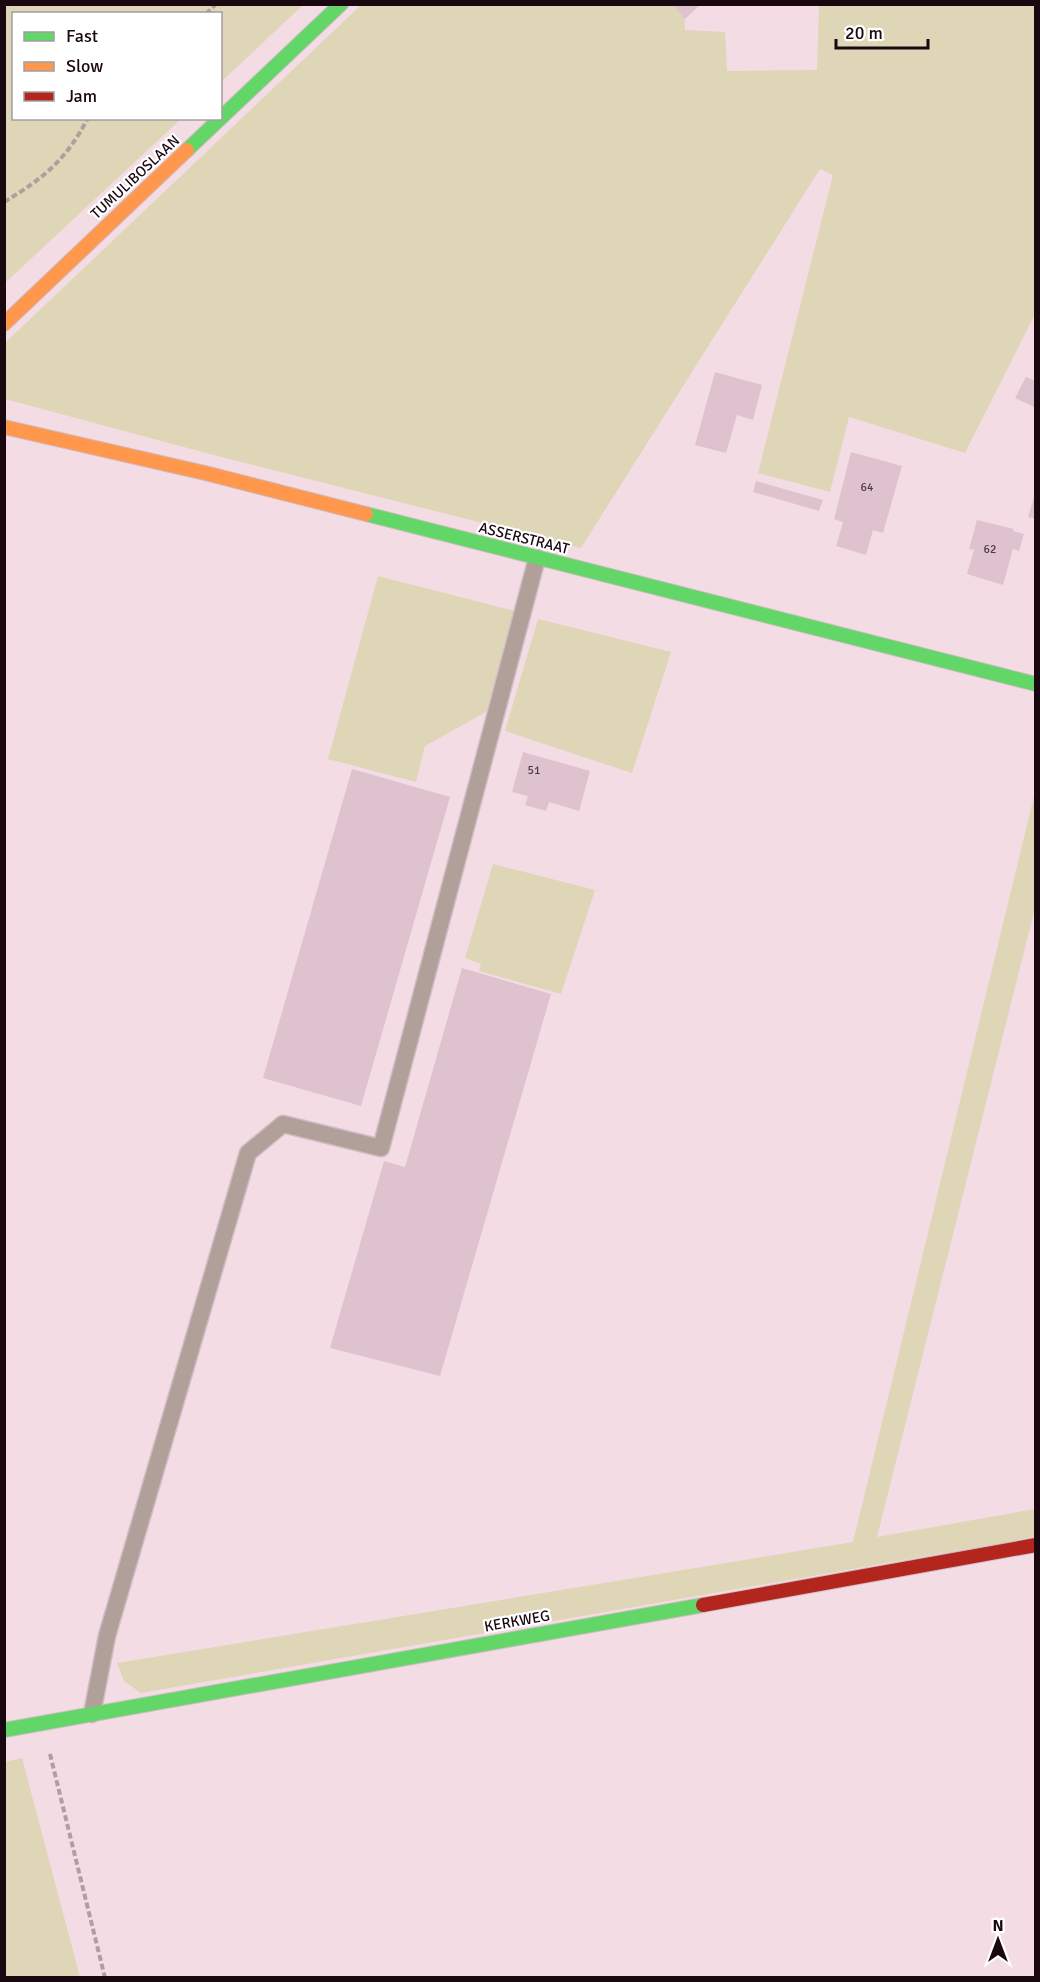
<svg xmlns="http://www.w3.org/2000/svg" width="1040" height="1982" viewBox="0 0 1040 1982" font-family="Signika,sans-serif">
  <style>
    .green { fill: #ded6b6 }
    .building { fill: #dec3ce }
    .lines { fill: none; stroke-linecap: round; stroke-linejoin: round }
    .lane-casing { stroke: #cfbcc4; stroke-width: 19 }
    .fast-casing { stroke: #cfbcc4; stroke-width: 16 }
    .slow-casing { stroke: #cfbcc4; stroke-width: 16 }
    .jam-casing { stroke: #cfbcc4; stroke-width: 16 }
    .path { stroke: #af9f9f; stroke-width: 4; stroke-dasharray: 6 3; stroke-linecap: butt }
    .lane { stroke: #b1a09a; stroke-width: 16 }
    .fast { stroke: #63d668; stroke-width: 14 }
    .slow { stroke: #ff974d; stroke-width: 14 }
    .jam { stroke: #b3261e; stroke-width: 14 }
    .labels { text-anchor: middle; stroke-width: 4.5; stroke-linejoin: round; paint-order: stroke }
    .number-label { font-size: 12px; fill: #4e3a43 }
    .street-label { font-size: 15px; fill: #1a0811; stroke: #fff }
  </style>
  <rect width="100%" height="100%" fill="#f4dce5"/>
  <path class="green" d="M 5,4 L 303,4 L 303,5 L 221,82 L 220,14 L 14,14 L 14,118 L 181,119 L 5,283 Z
    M 361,5 L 684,5 L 685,30 L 725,32 L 727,71 L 817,70 L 819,5 L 1035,5 L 1035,314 L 965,453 L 849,417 L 830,492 L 758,473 L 833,175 L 820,169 L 581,548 L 206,453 L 5,399 L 5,343 Z
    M 378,576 L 515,611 L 486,712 L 425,746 L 416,782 L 328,759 Z
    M 538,619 L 671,652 L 632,773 L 505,731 Z
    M 1035,792 L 1035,908 L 877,1537 L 1035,1509 L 1035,1537 L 141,1693 L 124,1681 L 117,1663 L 853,1542 Z
    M 493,864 L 595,890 L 561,994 L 479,971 L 481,964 L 465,958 Z
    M 22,1758 L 80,1977 L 5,1977 L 5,1762 Z"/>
  <path class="building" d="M 672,4 L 701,4 L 685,19 Z
    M 715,372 L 762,385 L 753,420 L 737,415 L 726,453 L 695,445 Z
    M 1026,377 L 1036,381 L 1036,408 L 1015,398 Z
    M 851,452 L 902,466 L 883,533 L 873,530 L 866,555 L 836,546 L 843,522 L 834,519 Z
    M 756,481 L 823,500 L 819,511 L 753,492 Z
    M 1035,494 L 1036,494 L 1036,519 L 1028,517 Z
    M 977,520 L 1014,529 L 1013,531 L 1024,534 L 1019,551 L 1013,549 L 1003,585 L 967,574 L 974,550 L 969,549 Z
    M 523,752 L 590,771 L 579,811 L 549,802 L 546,811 L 525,805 L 528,796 L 512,792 Z
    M 352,769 L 450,797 L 361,1106 L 263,1078 Z
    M 462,968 L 551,994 L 440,1376 L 330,1348 L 384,1161 L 405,1167 Z"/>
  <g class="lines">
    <g class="lane-casing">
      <path id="lane" d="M 92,1714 L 107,1636 L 248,1153 L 283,1124 L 381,1148 L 537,558"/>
    </g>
    <g class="fast-casing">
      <path id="fast" d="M 187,150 L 341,4
        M 366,514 L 1036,684
        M 4,1730 L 703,1605"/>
    </g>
    <g class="slow-casing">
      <path id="slow" d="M 4,324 L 187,150
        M 4,427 L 205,473 L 366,514"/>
    </g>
    <g class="jam-casing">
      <path id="jam" d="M 703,1605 L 1036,1545"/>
    </g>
    <path class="path" d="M 206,14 L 216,4
      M 4,202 C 44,178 66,160 88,118
      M 50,1754 L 105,1978"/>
    <use href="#lane" class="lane"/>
    <use href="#fast" class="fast"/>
    <use href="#slow" class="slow"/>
    <use href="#jam" class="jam"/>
  </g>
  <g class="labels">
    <g class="number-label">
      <text x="867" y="491">64</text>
      <text x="990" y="553">62</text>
      <text x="534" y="774">51</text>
    </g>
    <g class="street-label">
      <text transform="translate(135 177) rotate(-43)" y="5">TUMULIBOSLAAN</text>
      <text transform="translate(524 538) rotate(14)" y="5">ASSERSTRAAT</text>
      <text transform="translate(517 1621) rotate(-10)" y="5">KERKWEG</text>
    </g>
  </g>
  <rect width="1040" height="1982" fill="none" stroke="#1a0811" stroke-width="12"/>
  <rect x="12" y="12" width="210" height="108" fill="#ffffff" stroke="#a39ca0" stroke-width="1.5"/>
  <rect x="24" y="32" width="30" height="9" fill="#63d668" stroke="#a39ca0" stroke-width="1.5"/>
  <text x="66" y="42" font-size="18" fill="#1a0811">Fast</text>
  <rect x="24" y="62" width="30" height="9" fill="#ff974d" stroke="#a39ca0" stroke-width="1.5"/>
  <text x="66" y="72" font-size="18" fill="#1a0811">Slow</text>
  <rect x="24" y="92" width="30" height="9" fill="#b3261e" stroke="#a39ca0" stroke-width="1.5"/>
  <text x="66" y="102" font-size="18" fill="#1a0811">Jam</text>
  <g transform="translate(998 1940)" stroke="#ffffff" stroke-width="4.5" paint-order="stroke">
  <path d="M0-4.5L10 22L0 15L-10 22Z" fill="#1a0811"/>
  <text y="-9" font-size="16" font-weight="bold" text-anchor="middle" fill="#1a0811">N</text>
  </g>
  <path d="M836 39v9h92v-9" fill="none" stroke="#1a0811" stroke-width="3"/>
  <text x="845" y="39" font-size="18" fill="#1a0811" stroke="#ffffff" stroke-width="4.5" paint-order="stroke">20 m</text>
</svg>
